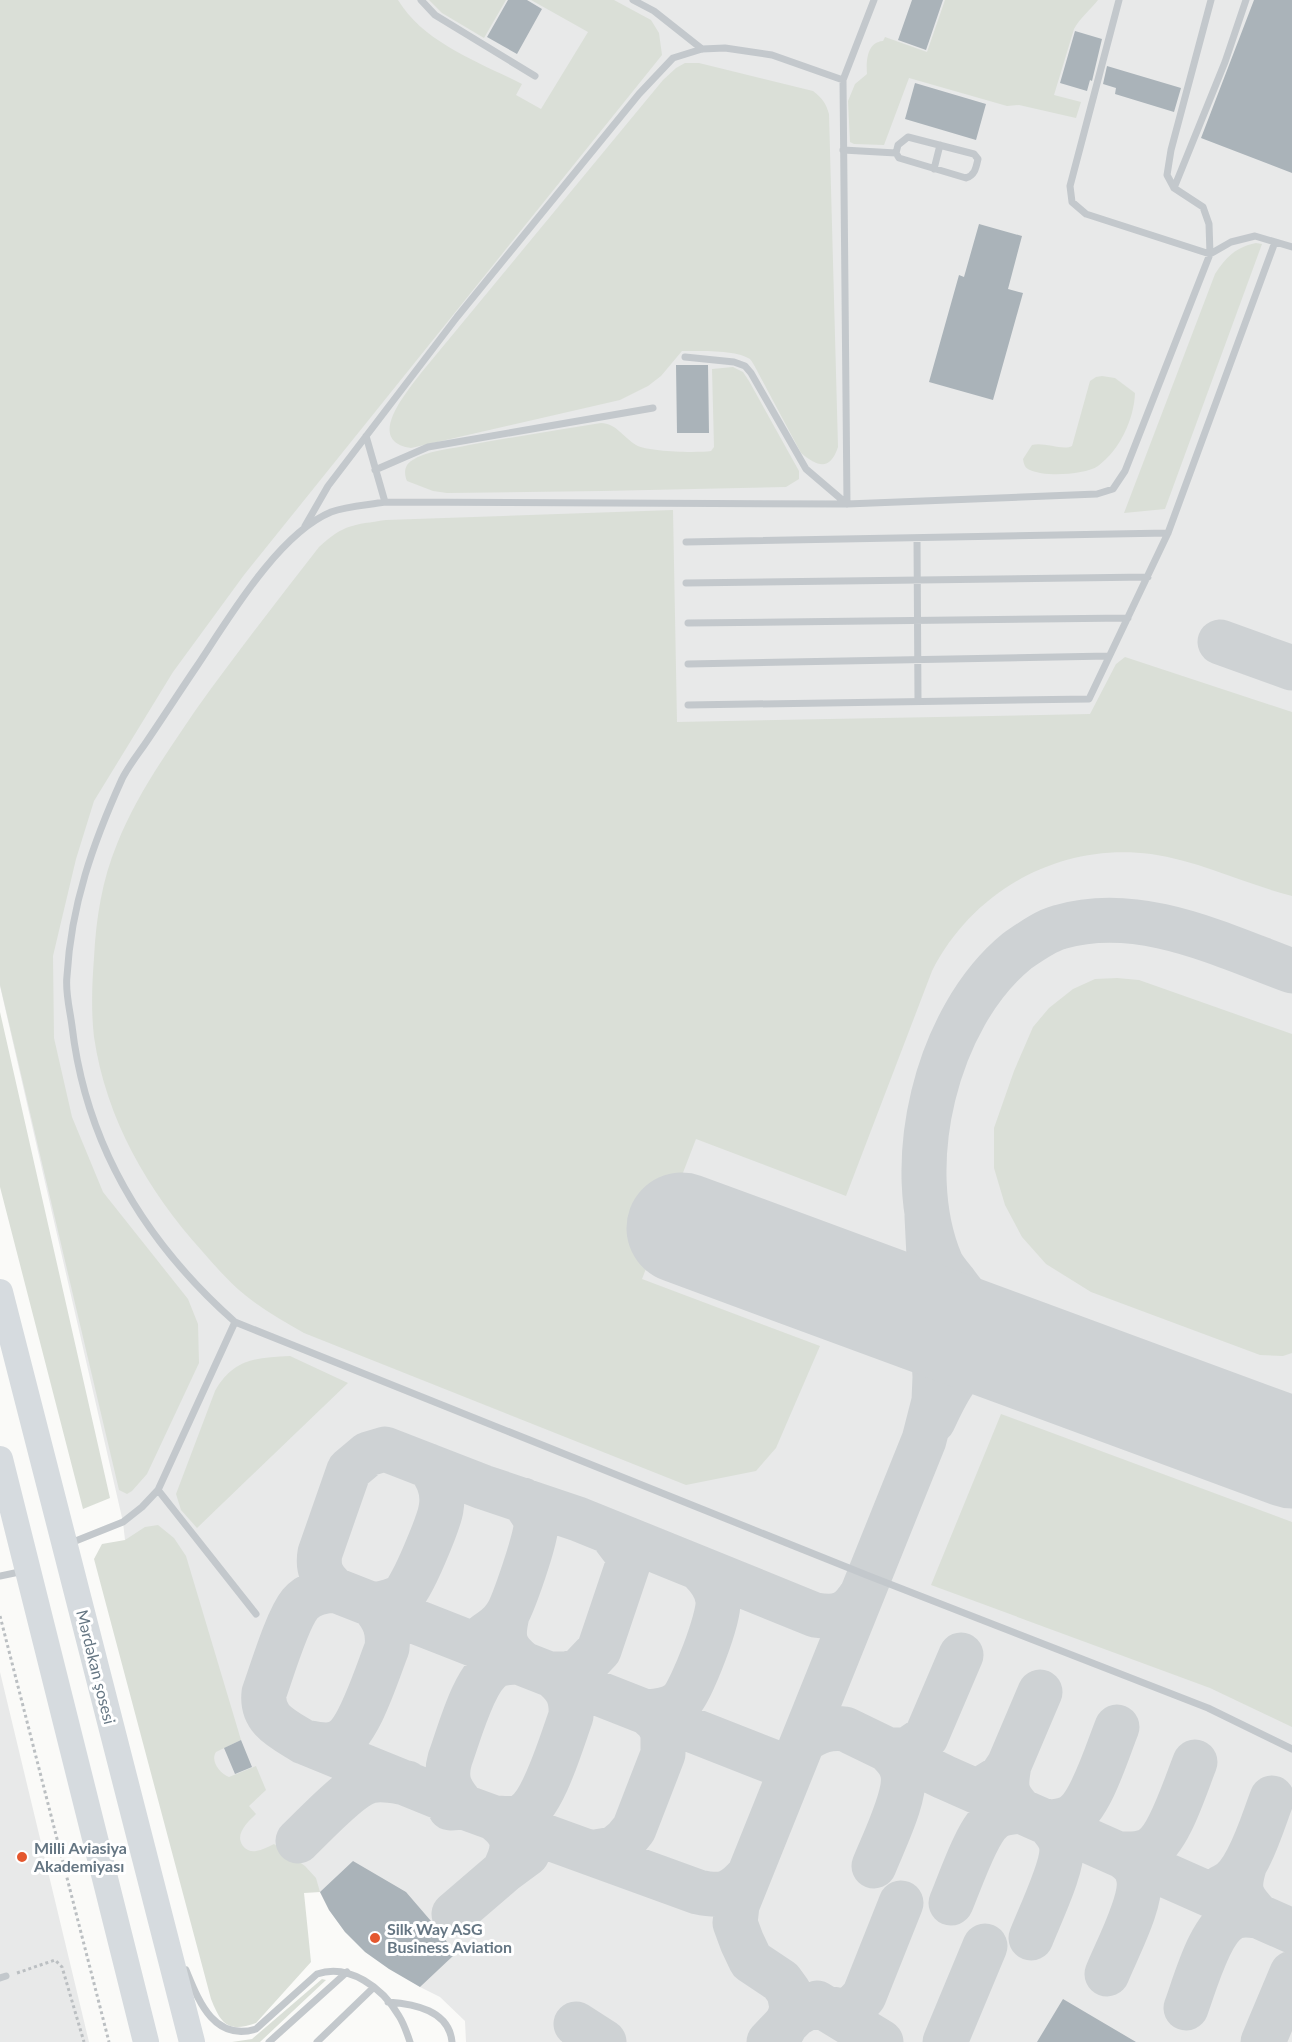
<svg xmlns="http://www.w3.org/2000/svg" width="1292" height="2042" viewBox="0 0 1292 2042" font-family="Lato,sans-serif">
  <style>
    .built { fill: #e8e9e9 }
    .green { fill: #dadfd7 }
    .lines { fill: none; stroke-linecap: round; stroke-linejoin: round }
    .taxiway { stroke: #ced2d4; stroke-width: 45 }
    .runway { stroke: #ced2d4; stroke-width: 111 }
    .building { fill: #aab3b9 }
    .path { stroke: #bbbfc2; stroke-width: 3; stroke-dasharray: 3 3; stroke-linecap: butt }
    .lane { stroke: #c3c8cc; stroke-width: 7 }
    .highway { stroke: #d6dbdf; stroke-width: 26 }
    .poi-dot { fill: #e4572e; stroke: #fff; stroke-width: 2 }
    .labels { text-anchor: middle; stroke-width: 6; stroke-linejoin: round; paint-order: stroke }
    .street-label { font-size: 16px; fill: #657683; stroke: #fff }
    .poi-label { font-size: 16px; font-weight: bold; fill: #657683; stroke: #fff; text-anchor: start }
  </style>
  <rect width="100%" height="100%" fill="#fafaf8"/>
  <path class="built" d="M 0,0 L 1292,0 L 1292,2042 L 466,2042 L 465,2021 L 440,1997 L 420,1987 L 345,1932 L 329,1910 L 320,1892 L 230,1893 L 125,1540 L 123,1522 L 0,986 Z
    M 0,1672 L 89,2042 L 0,2042 Z"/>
  <path class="green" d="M 0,0 L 398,0 C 424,43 479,62 522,84 L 516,95 L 541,109 L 588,32 L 531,0 L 614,0 L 651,20 L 659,33 L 662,55 L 244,575 L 173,672 L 94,801 L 76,859 L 53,956 L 54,1038 L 72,1117 L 103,1192 L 188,1299 L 198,1324 L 199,1363 L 147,1474 L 132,1491 L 127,1494 L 119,1490 L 0,985 Z
    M 429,0 L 506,0 L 484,38 L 442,13 Z
    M 945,0 L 1098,0 C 1090,10 1080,18 1074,29 L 1054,95 L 1081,102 L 1076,118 L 1019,105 L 1007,106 L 909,78 L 884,145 L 854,144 L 850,142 L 848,101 L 855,84 L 867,74 C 866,61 867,42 883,41 L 885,37 L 927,52 Z
    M 685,63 L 699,63 L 813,91 C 822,98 826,103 829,114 L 838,447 C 830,471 818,467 801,453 L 754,365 C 752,362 751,359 748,358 C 736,350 696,351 682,351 L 661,376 L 648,386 L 620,400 L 411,448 C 364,441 407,392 421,373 L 663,80 L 676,68 Z
    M 1256,243 L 1262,244 L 1165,509 L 1124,513 L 1215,274 C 1226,257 1236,247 1256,243 Z
    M 733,367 L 743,372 L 749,381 L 799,471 L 799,479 L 786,487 L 602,491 L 447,493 L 433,491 L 407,481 C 404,474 404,466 411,461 C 427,450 451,449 469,445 C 513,437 557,430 601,423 C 616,423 624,438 636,445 C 648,452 696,453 711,451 L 714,447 L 712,369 Z
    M 1102,376 L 1115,378 L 1135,393 C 1134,419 1120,450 1098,466 C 1085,475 1044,477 1030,470 C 1025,468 1024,465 1023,459 L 1032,445 C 1045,442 1063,451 1072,446 L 1090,381 L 1096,377 Z
    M 673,510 L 677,722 L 1090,714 L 1116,664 L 1125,657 L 1292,712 L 1292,896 C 1245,884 1200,861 1151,854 C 1060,842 973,890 932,971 L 846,1196 L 696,1139 L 642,1279 L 820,1346 L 776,1448 L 756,1471 L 686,1485 L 304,1333 C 283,1321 263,1310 245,1295 C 229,1282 215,1266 202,1251 C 148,1191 106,1119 94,1037 C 91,1011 92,984 94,958 C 96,919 102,880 117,844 C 136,796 166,754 195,711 C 235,655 277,601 319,547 C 344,524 353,525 386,520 Z
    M 1117,978 L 1139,980 L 1292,1034 L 1292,1353 L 1283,1356 L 1260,1355 L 1091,1292 L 1046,1264 L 1022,1237 L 1005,1205 L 994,1168 L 994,1128 L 1014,1071 L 1033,1027 L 1049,1008 L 1073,989 L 1095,979 Z
    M 0,1012 L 110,1498 L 83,1509 L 0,1187 Z
    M 290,1356 L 348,1383 L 197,1528 L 181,1510 L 176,1494 L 215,1391 C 234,1358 256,1358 290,1356 Z
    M 1001,1414 L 1292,1522 L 1292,1727 L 1210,1688 L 931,1585 Z
    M 158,1525 L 174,1538 L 186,1556 L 241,1740 L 216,1752 C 210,1761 220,1774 229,1777 L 256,1766 L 266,1790 L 249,1806 L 256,1814 C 248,1822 234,1834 243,1846 C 246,1850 251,1852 256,1851 C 262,1850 268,1847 274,1844 L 305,1866 L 316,1878 L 320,1892 L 304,1893 L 311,1962 L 256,2023 C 228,2033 221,2024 211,1999 L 94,1559 L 102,1544 L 125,1540 L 145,1527 Z
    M 322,1979 L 326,1980 L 260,2042 L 232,2042 L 252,2039 Z"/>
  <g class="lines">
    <path class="taxiway" d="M 1220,642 L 1292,668
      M 1013,1351 C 993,1328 972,1306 954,1281 C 950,1276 944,1269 941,1263 C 900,1167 936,1017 1017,951 C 1030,942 1045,931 1060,927 C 1139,904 1219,944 1292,971
      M 933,1421 C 945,1396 959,1362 989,1354 C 997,1352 1005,1352 1013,1351
      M 1228,1430 L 1292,1426
      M 335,1590 C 322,1591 309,1593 300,1604 C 287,1620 272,1671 264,1693 C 261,1720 283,1729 304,1742 L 464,1807 L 698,1892 C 722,1897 731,1895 748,1876
      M 485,1635 C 493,1630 501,1624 506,1616 C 513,1606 537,1536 536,1525 C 536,1516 528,1508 523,1500
      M 551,1674 L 567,1674 L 580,1670 L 599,1650 L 628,1564 L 627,1554 L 611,1533
      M 647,1712 C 659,1711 672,1710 681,1701 C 692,1689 720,1617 718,1601 C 717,1588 710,1579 701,1570
      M 804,1740 C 818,1731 828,1727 845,1729 L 944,1777 L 1292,1931
      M 304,1742 C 315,1744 327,1747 337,1743 C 359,1734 378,1670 387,1648 C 389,1629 384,1619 373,1605 C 384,1603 394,1602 403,1595 C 412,1588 439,1522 441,1509 C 444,1493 439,1478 429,1466
      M 791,1769 L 335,1590 C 323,1579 317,1570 320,1553 L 349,1470 L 368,1454 L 385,1449 L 483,1487 L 578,1519 L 815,1615 C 840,1619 849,1614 862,1594
      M 988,1785 L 1001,1777 L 1009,1765 L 1040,1692
      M 450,1808 L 464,1807 C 450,1791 444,1780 450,1759 C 459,1735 474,1676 497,1665 C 505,1662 513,1662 521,1662 C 503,1647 502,1637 507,1615
      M 298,1841 C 314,1826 350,1786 370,1781 C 382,1778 394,1781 407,1783
      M 590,1853 L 614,1849 L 625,1840 L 634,1829 L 663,1754 L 663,1733 L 658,1722 L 647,1712
      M 1120,1854 C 1130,1854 1140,1855 1149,1850 C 1169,1840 1186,1784 1195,1762
      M 874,1866 C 883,1843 909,1792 902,1770 C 900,1762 894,1756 888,1750 L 907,1750 L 926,1737 L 961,1655
      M 504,1871 C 516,1846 516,1835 494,1818 C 503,1818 513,1820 522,1816 C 544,1804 562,1740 571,1716 C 572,1696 567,1687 551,1674
      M 1222,1887 C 1248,1877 1262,1823 1272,1798
      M 951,1903 C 960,1882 977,1830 994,1818 C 1002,1812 1012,1812 1021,1811 C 1005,1794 1005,1787 1009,1765
      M 454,1914 L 504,1871 L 527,1854
      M 1031,1938 C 1039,1917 1066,1862 1061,1843 C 1059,1835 1053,1829 1048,1823 C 1055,1821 1064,1821 1071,1817 C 1091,1806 1108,1749 1117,1727
      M 1107,1974 C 1116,1951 1145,1898 1138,1875 C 1136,1865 1128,1860 1120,1854
      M 817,2003 L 881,2042
      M 1186,2008 C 1195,1984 1210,1927 1234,1917 C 1242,1914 1249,1915 1258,1916 C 1241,1898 1237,1891 1244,1867
      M 576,2024 L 604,2042
      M 778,2039 L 786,2024 L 796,2014 L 805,2009 L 817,2006 L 843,2011 L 854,2007 L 864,1996 L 901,1903
      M 769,2042 L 786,2024 L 790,2016 L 792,2007 L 789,1992 L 781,1981 L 751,1961 L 742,1942 L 735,1923 L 737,1905 L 924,1440 L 934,1401 L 935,1377 L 927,1216
      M 945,2042 L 985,1946
      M 1263,2042 L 1292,1973"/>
    <path class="runway" d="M 682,1228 L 1292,1453"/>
  </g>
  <path class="building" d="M 508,0 L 527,0 L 542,9 L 517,54 L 487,37 Z
    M 912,0 L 943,0 L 926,50 L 898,40 Z
    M 1254,0 L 1292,0 L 1292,173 L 1201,138 Z
    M 1075,31 L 1102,39 L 1092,81 L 1090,80 L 1087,91 L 1060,83 Z
    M 1107,66 L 1181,88 L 1174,112 L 1115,94 L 1116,88 L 1103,84 Z
    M 915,83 L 986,104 L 976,140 L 905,119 Z
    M 979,224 L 1022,236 L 1008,289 L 1023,293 L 993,400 L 929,382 L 959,275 L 964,277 Z
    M 676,365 L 708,365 L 709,433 L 677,433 Z
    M 241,1740 L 252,1767 L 235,1774 L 224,1748 Z
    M 353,1861 L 406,1892 L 443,1935 L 454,1955 L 420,1987 L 389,1969 L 365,1952 L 345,1932 L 329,1910 L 320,1892 Z
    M 1063,1999 L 1136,2042 L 1037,2042 Z"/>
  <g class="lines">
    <path class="path" d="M 0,1616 L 109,2042
      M 17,1973 L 55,1960 L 62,1967 L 84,2042"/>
    <path class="lane" d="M 421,0 L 435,15 L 535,76
      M 633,0 L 654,11 L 702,49
      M 1119,0 L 1070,186 L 1072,202 L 1086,214 L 1210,254 L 1209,224 L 1203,207 L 1174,188 L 1167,175 L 1171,150 L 1211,0
      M 843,80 L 847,504
      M 908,137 L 974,154 L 978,159 C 976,168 975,175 966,178 L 899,158 L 896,153 L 898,145 Z
      M 843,150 L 896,153
      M 934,169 L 940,145
      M 1174,188 L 1225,62 L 1246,0
      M 1292,247 L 1255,236 L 1231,242 L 1210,254 L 1125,471 L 1113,489 L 1097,494 L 847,504 L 385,502 C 368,505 347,506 331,512 C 278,534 229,618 197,666 C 180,691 164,716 147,741 C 139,753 129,765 122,779 C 93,843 71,905 67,976 C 65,992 70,1010 72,1026 C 86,1146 146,1243 235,1322 L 869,1576 L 1208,1708 L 1292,1749
      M 685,357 L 734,362 L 745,366 L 751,373 L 806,469 L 847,504
      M 366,436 L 385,502
      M 375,470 L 428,447 L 653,408
      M 305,526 L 328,486 L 457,317 L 639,94 L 673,58 L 702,49 L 725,48 L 772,55 L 843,80 L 874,0
      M 917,538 L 918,701
      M 686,542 L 1168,533
      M 686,583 L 1148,577
      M 688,623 L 1128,618
      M 688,664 L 1109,656
      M 688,705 L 1089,699 L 1168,533 L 1275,242
      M 158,1490 L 256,1614
      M 68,1544 L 123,1522 L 142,1507 L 158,1490 L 235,1322
      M 0,1576 L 24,1571
      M 186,1970 C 198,1999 213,2042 256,2029 L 317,1974 C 349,1963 383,1988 399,2016 C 404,2024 407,2033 410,2042
      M 0,1978 L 6,1976
      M 388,2002 C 414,2004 449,2010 452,2042
      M 269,2042 L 347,1972
      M 317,2042 L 373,1988"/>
    <path class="highway" d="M 0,1292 L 192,2042
      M 0,1459 L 146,2042"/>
  </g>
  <g class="poi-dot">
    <circle cx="22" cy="1857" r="6"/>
    <circle cx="375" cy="1938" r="6"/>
  </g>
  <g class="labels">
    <g class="street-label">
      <text transform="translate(96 1667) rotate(76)" y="6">Mərdəkan şosesi</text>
    </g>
    <g class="poi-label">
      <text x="34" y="1854">Milli Aviasiya<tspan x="34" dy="18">Akademiyası</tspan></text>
      <text x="387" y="1935">Silk Way ASG<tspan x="387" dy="18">Business Aviation</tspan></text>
    </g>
  </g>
</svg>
